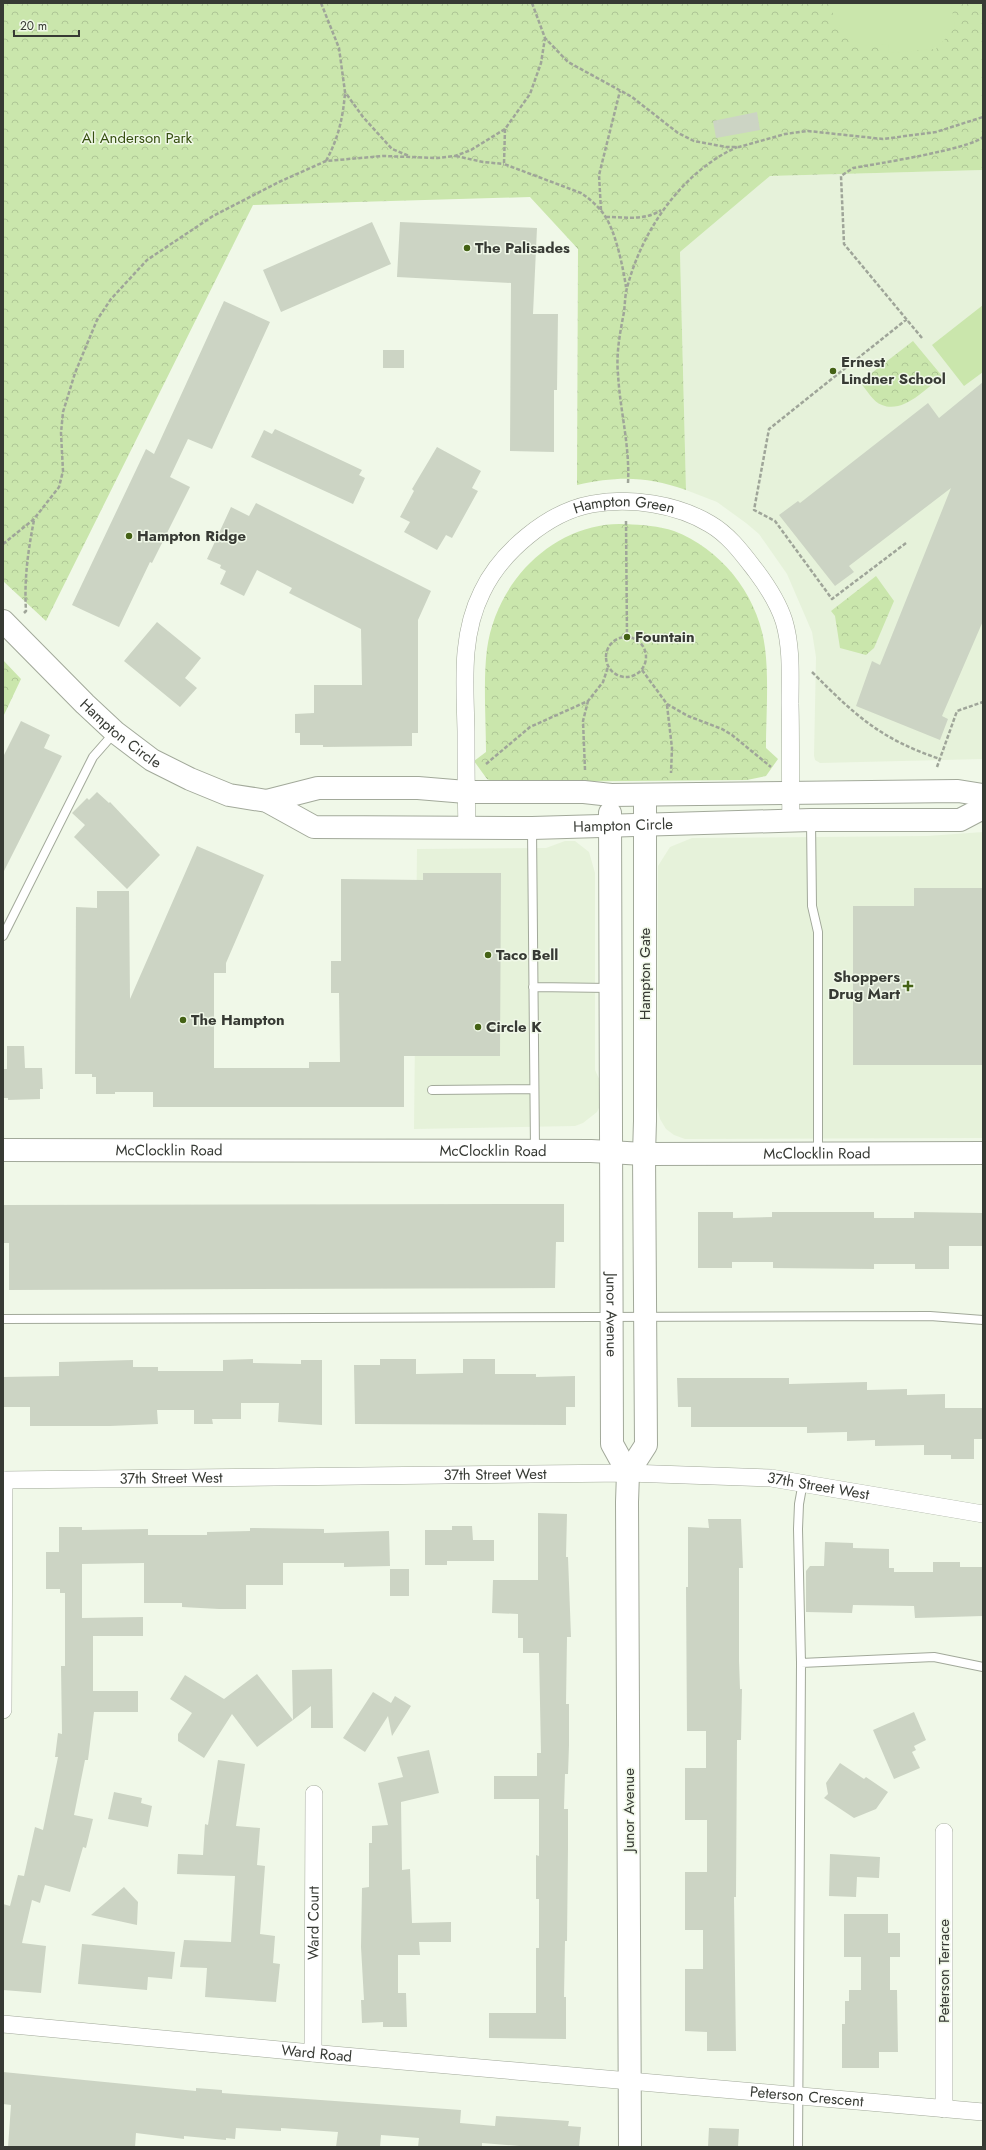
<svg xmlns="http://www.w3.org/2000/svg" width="986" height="2150" viewBox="0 0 986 2150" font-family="Jost,sans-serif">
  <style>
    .built { fill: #e6f2da }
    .forest { fill: url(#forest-crowns) }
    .pitch { fill: #cae6ac }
    .building { fill: #ccd4c4 }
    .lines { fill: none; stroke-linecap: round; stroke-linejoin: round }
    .lane-casing { stroke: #a2a99a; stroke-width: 10 }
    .street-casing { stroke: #a2a99a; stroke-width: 18 }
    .secondary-casing { stroke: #a2a99a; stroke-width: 24 }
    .path { stroke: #9fa599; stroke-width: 2.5; stroke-dasharray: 4 2; stroke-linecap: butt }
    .lane { stroke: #fff; stroke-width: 8 }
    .street { stroke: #fff; stroke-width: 17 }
    .secondary { stroke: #fff; stroke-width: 22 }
    .poi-dot { fill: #446215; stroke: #f0f8e8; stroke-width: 1.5 }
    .labels { text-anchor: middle; stroke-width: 3; stroke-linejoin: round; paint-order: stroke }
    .park-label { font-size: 15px; fill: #364f10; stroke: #f0f8e8 }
    .poi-label { font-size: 15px; font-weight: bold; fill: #373a34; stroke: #f0f8e8; text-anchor: start }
    .street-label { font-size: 15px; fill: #373a34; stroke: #f0f8e8 }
  </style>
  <defs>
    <pattern id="forest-crowns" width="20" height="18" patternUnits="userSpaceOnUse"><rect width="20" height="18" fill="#cae6ac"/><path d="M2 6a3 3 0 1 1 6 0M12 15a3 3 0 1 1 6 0" fill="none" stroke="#aec695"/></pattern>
  </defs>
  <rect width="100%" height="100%" fill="#f0f8e8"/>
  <path class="built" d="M 983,170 L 983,759 L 820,763 L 815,760 L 814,756 L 816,657 L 812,632 L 787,574 L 759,534 L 746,523 L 717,502 L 686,490 L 680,252 L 770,176 Z
    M 983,832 L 983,1138 L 685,1139 L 674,1135 L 666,1129 L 660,1119 L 657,1106 L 658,866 L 670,847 L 692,838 L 927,836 Z
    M 565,841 L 575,841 L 589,852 L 595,873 L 595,1070 L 602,1085 L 601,1104 L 597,1112 L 583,1123 L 575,1126 L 414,1129 L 417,849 L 546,848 Z"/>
  <path class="forest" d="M 3,3 L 983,3 L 983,170 L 770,176 L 680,252 L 686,490 C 646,476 618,476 577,485 L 578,249 L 530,197 L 253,205 L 46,621 L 3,581 Z
    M 913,341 L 942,376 C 927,388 903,414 882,405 C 873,402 866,389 860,382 Z
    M 626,524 C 642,525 659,526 674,531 C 722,549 759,597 765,648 C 769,678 766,717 766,748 L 778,759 L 766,776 L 747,780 L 495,782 L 487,779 L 474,761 L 486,752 C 486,720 483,680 487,649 C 495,590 540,537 599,526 C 608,524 617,524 626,524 Z
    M 876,576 L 894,601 L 874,648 L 866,655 L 840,648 L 835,616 L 831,611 Z
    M 3,660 L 21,679 L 3,717 Z"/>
  <path class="pitch" d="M 829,3 L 951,3 L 955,28 L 936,49 L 889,53 L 888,44 C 881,44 872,46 865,45 C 846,41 834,20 829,3 Z
    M 983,305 L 983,372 L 964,386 L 932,345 Z"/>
  <path class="building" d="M 757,112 L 760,130 L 716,138 L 713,121 Z
    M 372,222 L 391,264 L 281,312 L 263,270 Z
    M 400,222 L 537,228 L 533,314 L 558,314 L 557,390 L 554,390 L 554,452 L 510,451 L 511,283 L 397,277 Z
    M 224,301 L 270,322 L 212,449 L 188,439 L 170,477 L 190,487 L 152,563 L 150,562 L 119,627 L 72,605 L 146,449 L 154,454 Z
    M 383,350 L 404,350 L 404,368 L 383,368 Z
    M 983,382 L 983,621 L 942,716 L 948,719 L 940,740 L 856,706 L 872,661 L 880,665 L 951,488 L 849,566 L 854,572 L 835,586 L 779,515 L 798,501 L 800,503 L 928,403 L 939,418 Z
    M 275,429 L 362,470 L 359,475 L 365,478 L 353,504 L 251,457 L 264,430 L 272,434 Z
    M 437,447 L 481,471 L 472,488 L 478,491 L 452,538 L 446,535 L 437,550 L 404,532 L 410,522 L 400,517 L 414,491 L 412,489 Z
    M 256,503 L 431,591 L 418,620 L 418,733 L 412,733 L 412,746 L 323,747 L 323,745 L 300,745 L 300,733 L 295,733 L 295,714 L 314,713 L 314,685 L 362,685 L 361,629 L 289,593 L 292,588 L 257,570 L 244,596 L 220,584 L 226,571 L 220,568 L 221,565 L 207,559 L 231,507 L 249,516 Z
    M 157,622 L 201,658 L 185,678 L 197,688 L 180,707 L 124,661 Z
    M 21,721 L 50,735 L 44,748 L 62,756 L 3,873 L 3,757 Z
    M 97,792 L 109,803 L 110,802 L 160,855 L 127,889 L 74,837 L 85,825 L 72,813 L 87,798 L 89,800 Z
    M 197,846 L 264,875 L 226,963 L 226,973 L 214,973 L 214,1068 L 309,1068 L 309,1062 L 340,1062 L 339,993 L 331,993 L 331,961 L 341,961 L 341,879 L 423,880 L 423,873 L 501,873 L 500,1056 L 404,1056 L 404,1107 L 153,1107 L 153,1092 L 115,1092 L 115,1094 L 96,1094 L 96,1077 L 92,1077 L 92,1074 L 75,1074 L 76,907 L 97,908 L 97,891 L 129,891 L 130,999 Z
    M 914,888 L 983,888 L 983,1065 L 853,1065 L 853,906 L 914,906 Z
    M 7,1046 L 24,1046 L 25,1068 L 42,1068 L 43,1089 L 40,1089 L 40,1099 L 8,1100 L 8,1098 L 3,1098 L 3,1069 L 7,1069 Z
    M 564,1204 L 564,1242 L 556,1242 L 555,1288 L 9,1290 L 9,1243 L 3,1243 L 3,1205 Z
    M 698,1212 L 733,1212 L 733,1218 L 772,1217 L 772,1212 L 874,1212 L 874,1218 L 914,1218 L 914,1212 L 983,1213 L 983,1246 L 949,1246 L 949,1269 L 915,1269 L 915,1264 L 874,1264 L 874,1269 L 773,1268 L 773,1262 L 732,1262 L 732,1268 L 698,1268 Z
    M 253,1359 L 253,1363 L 301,1364 L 301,1360 L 322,1360 L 322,1425 L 278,1422 L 279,1403 L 241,1403 L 241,1419 L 212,1419 L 213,1424 L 194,1424 L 194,1410 L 157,1410 L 158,1424 L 110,1426 L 30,1426 L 30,1407 L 3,1407 L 3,1377 L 59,1376 L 59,1362 L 133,1360 L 133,1367 L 158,1367 L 158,1371 L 223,1371 L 223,1360 Z
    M 380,1359 L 416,1359 L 416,1374 L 463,1373 L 463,1359 L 495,1359 L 495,1374 L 536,1374 L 536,1377 L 575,1376 L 575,1407 L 566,1407 L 566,1425 L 355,1424 L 354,1365 L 380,1365 Z
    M 677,1378 L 789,1378 L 789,1384 L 867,1382 L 867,1390 L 907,1389 L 907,1395 L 945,1394 L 945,1408 L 983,1408 L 983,1439 L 974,1439 L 974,1459 L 951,1459 L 951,1455 L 924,1455 L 924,1445 L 875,1446 L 875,1440 L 847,1441 L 847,1432 L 807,1433 L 807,1427 L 691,1427 L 691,1407 L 678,1407 Z
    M 538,1513 L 567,1514 L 566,1557 L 568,1557 L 571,1637 L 567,1637 L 566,1704 L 569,1704 L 569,1745 L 568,1774 L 565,1774 L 564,1809 L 568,1809 L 568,1848 L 567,1941 L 565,1941 L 564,1997 L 566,1997 L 566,2039 L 489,2038 L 489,2013 L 536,2013 L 536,1948 L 539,1948 L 539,1899 L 536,1899 L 536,1855 L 539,1856 L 539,1799 L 494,1799 L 494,1776 L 537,1776 L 537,1753 L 541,1753 L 539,1653 L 523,1653 L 523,1638 L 518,1638 L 518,1614 L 492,1613 L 493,1580 L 538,1580 Z
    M 708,1519 L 741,1519 L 743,1568 L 739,1568 L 739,1661 L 740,1689 L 742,1689 L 741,1740 L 737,1740 L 736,1897 L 734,1897 L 736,2051 L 707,2051 L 707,2032 L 685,2031 L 685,1969 L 703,1969 L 703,1930 L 685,1930 L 685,1872 L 707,1872 L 707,1820 L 685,1820 L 685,1768 L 706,1768 L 706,1731 L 687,1731 L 686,1587 L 688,1587 L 688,1527 L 709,1528 Z
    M 452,1526 L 472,1526 L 473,1540 L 494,1540 L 494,1561 L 447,1561 L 447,1565 L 425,1565 L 425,1530 L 452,1530 Z
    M 59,1527 L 82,1527 L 82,1530 L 148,1529 L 148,1535 L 207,1535 L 207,1532 L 250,1531 L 250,1528 L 324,1529 L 324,1533 L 389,1531 L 390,1566 L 344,1567 L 344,1563 L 283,1563 L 283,1585 L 246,1585 L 246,1609 L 219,1609 L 182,1607 L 182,1603 L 144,1603 L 144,1563 L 82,1564 L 82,1618 L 143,1617 L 143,1636 L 93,1636 L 93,1691 L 138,1691 L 138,1712 L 94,1712 L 88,1760 L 85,1760 L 74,1815 L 93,1819 L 86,1848 L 83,1847 L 70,1892 L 45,1885 L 40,1903 L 32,1900 L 22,1943 L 46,1946 L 41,1993 L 3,1990 L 3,1904 L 10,1906 L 18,1875 L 24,1876 L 35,1827 L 43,1830 L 58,1757 L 55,1757 L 58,1733 L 62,1734 L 61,1666 L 65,1666 L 65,1593 L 60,1593 L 60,1589 L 46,1589 L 46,1552 L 59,1552 Z
    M 825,1542 L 853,1543 L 853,1548 L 889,1549 L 889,1568 L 894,1568 L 894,1572 L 933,1572 L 933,1562 L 960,1562 L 960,1567 L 983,1567 L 983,1616 L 915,1618 L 914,1606 L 853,1605 L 852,1613 L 806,1612 L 806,1571 L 810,1566 L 824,1566 Z
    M 390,1569 L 409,1569 L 409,1596 L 390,1596 Z
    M 332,1669 L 333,1728 L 311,1728 L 311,1706 L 293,1720 L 292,1670 Z
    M 257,1674 L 293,1720 L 257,1747 L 232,1714 L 204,1758 L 178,1741 L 178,1734 L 192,1713 L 170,1699 L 185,1675 L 224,1699 Z
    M 373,1692 L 391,1703 L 395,1696 L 411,1706 L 392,1736 L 388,1716 L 365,1752 L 343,1738 Z
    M 914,1712 L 926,1740 L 914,1746 L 916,1750 L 912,1752 L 920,1768 L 894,1779 L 873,1730 Z
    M 429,1750 L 439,1793 L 401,1802 L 402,1870 L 410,1869 L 412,1923 L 451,1922 L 451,1942 L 419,1942 L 420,1955 L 398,1955 L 398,1993 L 406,1993 L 407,2027 L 383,2027 L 383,2022 L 362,2023 L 361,2000 L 364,2000 L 361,1947 L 362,1888 L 369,1887 L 369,1843 L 372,1843 L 372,1826 L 388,1825 L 378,1783 L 403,1777 L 397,1757 Z
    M 218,1760 L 245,1764 L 236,1826 L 260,1828 L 257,1865 L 265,1866 L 260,1934 L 275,1936 L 273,1963 L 280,1964 L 276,2002 L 205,1997 L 207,1968 L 180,1967 L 184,1940 L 231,1942 L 235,1876 L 177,1874 L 178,1854 L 203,1855 L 205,1824 L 208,1825 Z
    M 840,1763 L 864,1779 L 866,1777 L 888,1792 L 876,1809 L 854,1818 L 824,1798 L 828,1794 L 826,1783 Z
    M 114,1792 L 142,1798 L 141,1803 L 152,1806 L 148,1827 L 108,1819 Z
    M 830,1854 L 880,1857 L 879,1878 L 857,1877 L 856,1897 L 829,1896 Z
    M 124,1887 L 138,1902 L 137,1925 L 91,1915 Z
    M 844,1914 L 888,1914 L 888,1933 L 900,1933 L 900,1957 L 890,1957 L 890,1990 L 897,1990 L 898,2052 L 879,2052 L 879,2068 L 842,2068 L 842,2024 L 845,2024 L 845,2001 L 849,2001 L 849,1990 L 861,1990 L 861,1957 L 844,1957 Z
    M 82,1944 L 175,1952 L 172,1979 L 148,1977 L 147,1990 L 78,1984 Z
    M 3,2072 L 196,2091 L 196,2088 L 222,2090 L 222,2093 L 461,2110 L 460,2123 L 495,2126 L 496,2116 L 569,2121 L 568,2126 L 581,2127 L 579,2147 L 531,2147 L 482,2143 L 482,2147 L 418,2147 L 419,2138 L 381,2135 L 380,2147 L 336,2147 L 338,2132 L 281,2128 L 281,2131 L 236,2128 L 235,2139 L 226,2138 L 226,2140 L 184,2136 L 184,2139 L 136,2133 L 135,2147 L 8,2147 L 11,2105 L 3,2104 Z
    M 709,2128 L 739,2129 L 738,2147 L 708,2147 Z"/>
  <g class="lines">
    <g class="lane-casing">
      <path id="lane" d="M 811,821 L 812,906 L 818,932 L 818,1153
        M 532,829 L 535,1150
        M 3,936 L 93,757 L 115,732
        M 533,987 L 611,988
        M 432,1090 L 534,1089
        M 3,1319 L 930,1316 L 983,1320
        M 801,1663 L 934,1657 L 983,1667
        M 798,2147 L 801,1663 L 798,1529 L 799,1504 L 803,1482"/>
    </g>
    <g class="street-casing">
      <g id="street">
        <path id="s1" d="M 467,827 C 466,795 466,763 466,731 C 465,684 460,636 482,592 C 501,552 548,512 592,504 C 630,497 677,504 710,524 C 729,535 742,553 756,571 C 768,587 778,602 784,621 C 792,648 790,677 790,704 C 791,743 790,782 791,821"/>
        <path id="s2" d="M 3,1480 L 628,1473 L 771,1478 L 983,1514"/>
        <path d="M 3,1710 L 4,1480"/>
        <path id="s3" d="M 3,2024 L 333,2055 L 983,2112"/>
        <path id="s4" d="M 313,2053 L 314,1794"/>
        <path d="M 944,2109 L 944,1832"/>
      </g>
    </g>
    <g class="secondary-casing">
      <g id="secondary">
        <path id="s5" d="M 3,621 L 85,704 L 115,732 L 152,760 L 190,779 L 229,795 L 267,801 L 314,827 L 532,828 L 811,820 L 960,820 L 983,808"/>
        <path d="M 267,801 L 318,788 L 418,788 L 466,792 L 584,792 L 611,795 L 958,791 L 983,795"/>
        <path id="s6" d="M 610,813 L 612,1444 L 628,1473"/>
        <path id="s7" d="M 3,1150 L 591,1151 L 644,1154 L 983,1153"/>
        <path d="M 630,2147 L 627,1502 L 628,1473 L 646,1445 L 644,1154 L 645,1121 L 645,795"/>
      </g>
    </g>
    <path class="path" d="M 321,3 L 339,48 L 345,92 L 363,117 L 392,149 L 409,156
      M 532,3 L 545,38 L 568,62 L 632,97 L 678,133 L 694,141 L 726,147 L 739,147 L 785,134 L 808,131 L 883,139 L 936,132 L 983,117
      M 505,129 L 504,164 L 581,193 C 590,199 599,207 605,216 C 616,233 623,267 626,287
      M 456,156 L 483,162 L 504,164
      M 326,161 C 338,139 343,118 345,93
      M 601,210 L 599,175 L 620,91
      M 606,217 C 625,217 645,221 661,210
      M 922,338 L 844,244 L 841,176 L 853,168 C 876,164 970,149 983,137
      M 628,483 C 630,446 620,411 618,374 C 616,353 620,333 624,312 C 625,304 625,295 627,288 C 642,230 682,172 737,147
      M 626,521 L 627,637
      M 906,543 L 832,599 L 775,521 L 754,510 L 769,429 L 907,319
      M 3,544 L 34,519 L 59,487 L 63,471 L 61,433 L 63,412 L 75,373 L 97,320 L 111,299 L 147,260 L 213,216 L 279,182 L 326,161 L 383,156 L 437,158 L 455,156 L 471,150 L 505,129 L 530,94 L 541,63 L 545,38
      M 24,613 L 26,611 C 24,579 28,551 34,520
      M606 657a20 20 0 1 1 40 0a20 20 0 1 1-40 0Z
      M 642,670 L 667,704 L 688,716 L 722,729 L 732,735 L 771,767
      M 812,672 C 855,715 880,739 940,759
      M 667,705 L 672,748 L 671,773
      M 486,764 L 530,727 L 588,701 L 603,682 L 608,667
      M 937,767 L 957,711 L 983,702
      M 585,770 L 583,721 L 588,701"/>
    <use href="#lane" class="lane"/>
    <use href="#street" class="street"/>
    <use href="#secondary" class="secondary"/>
  </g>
  <g class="poi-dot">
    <circle cx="467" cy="248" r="4"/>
    <circle cx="833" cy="371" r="4"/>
    <circle cx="129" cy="536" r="4"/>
    <circle cx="627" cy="637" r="4"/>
    <circle cx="488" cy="955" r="4"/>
    <path d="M906 980h4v4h4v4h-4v4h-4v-4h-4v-4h4z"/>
    <circle cx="183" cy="1020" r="4"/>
    <circle cx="478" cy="1027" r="4"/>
  </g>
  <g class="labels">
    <g class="park-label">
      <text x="137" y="143">Al Anderson Park</text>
    </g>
    <g class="poi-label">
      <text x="475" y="253">The Palisades</text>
      <text x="841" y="367">Ernest<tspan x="841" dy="17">Lindner School</tspan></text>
      <text x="137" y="541">Hampton Ridge</text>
      <text x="635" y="642">Fountain</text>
      <text x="496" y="960">Taco Bell</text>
      <text x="900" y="982" text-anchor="end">Shoppers<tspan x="900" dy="17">Drug Mart</tspan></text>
      <text x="191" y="1025">The Hampton</text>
      <text x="486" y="1032">Circle K</text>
    </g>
    <g class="street-label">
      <text dy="5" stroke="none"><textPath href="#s1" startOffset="415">Hampton Green</textPath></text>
      <text dy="5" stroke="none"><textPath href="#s5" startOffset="163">Hampton Circle</textPath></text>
      <text dy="5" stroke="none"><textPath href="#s5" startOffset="690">Hampton Circle</textPath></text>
      <text transform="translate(645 974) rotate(-90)" y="5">Hampton Gate</text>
      <text dy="5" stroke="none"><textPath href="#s7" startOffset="166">McClocklin Road</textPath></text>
      <text dy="5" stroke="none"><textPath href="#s7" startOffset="490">McClocklin Road</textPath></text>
      <text dy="5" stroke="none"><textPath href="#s7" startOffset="814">McClocklin Road</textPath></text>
      <text dy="5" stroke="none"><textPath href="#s6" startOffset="502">Junor Avenue</textPath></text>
      <text dy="5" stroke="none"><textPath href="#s2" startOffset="492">37th Street West</textPath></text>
      <text dy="5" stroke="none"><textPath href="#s2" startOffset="168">37th Street West</textPath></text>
      <text dy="5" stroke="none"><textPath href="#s2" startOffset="816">37th Street West</textPath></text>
      <text transform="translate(629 1810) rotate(-90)" y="5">Junor Avenue</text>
      <text dy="5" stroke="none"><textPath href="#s4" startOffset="130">Ward Court</textPath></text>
      <text transform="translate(944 1971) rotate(-90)" y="5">Peterson Terrace</text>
      <text dy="5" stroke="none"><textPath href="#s3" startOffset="315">Ward Road</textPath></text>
      <text dy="5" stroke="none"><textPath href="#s3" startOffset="807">Peterson Crescent</textPath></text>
    </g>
  </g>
  <rect width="986" height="2150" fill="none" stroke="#373a34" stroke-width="8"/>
  <path d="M14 30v6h65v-6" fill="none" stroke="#373a34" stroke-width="2"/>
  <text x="20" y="30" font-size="12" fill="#373a34" stroke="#f0f8e8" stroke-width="3" paint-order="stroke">20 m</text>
</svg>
